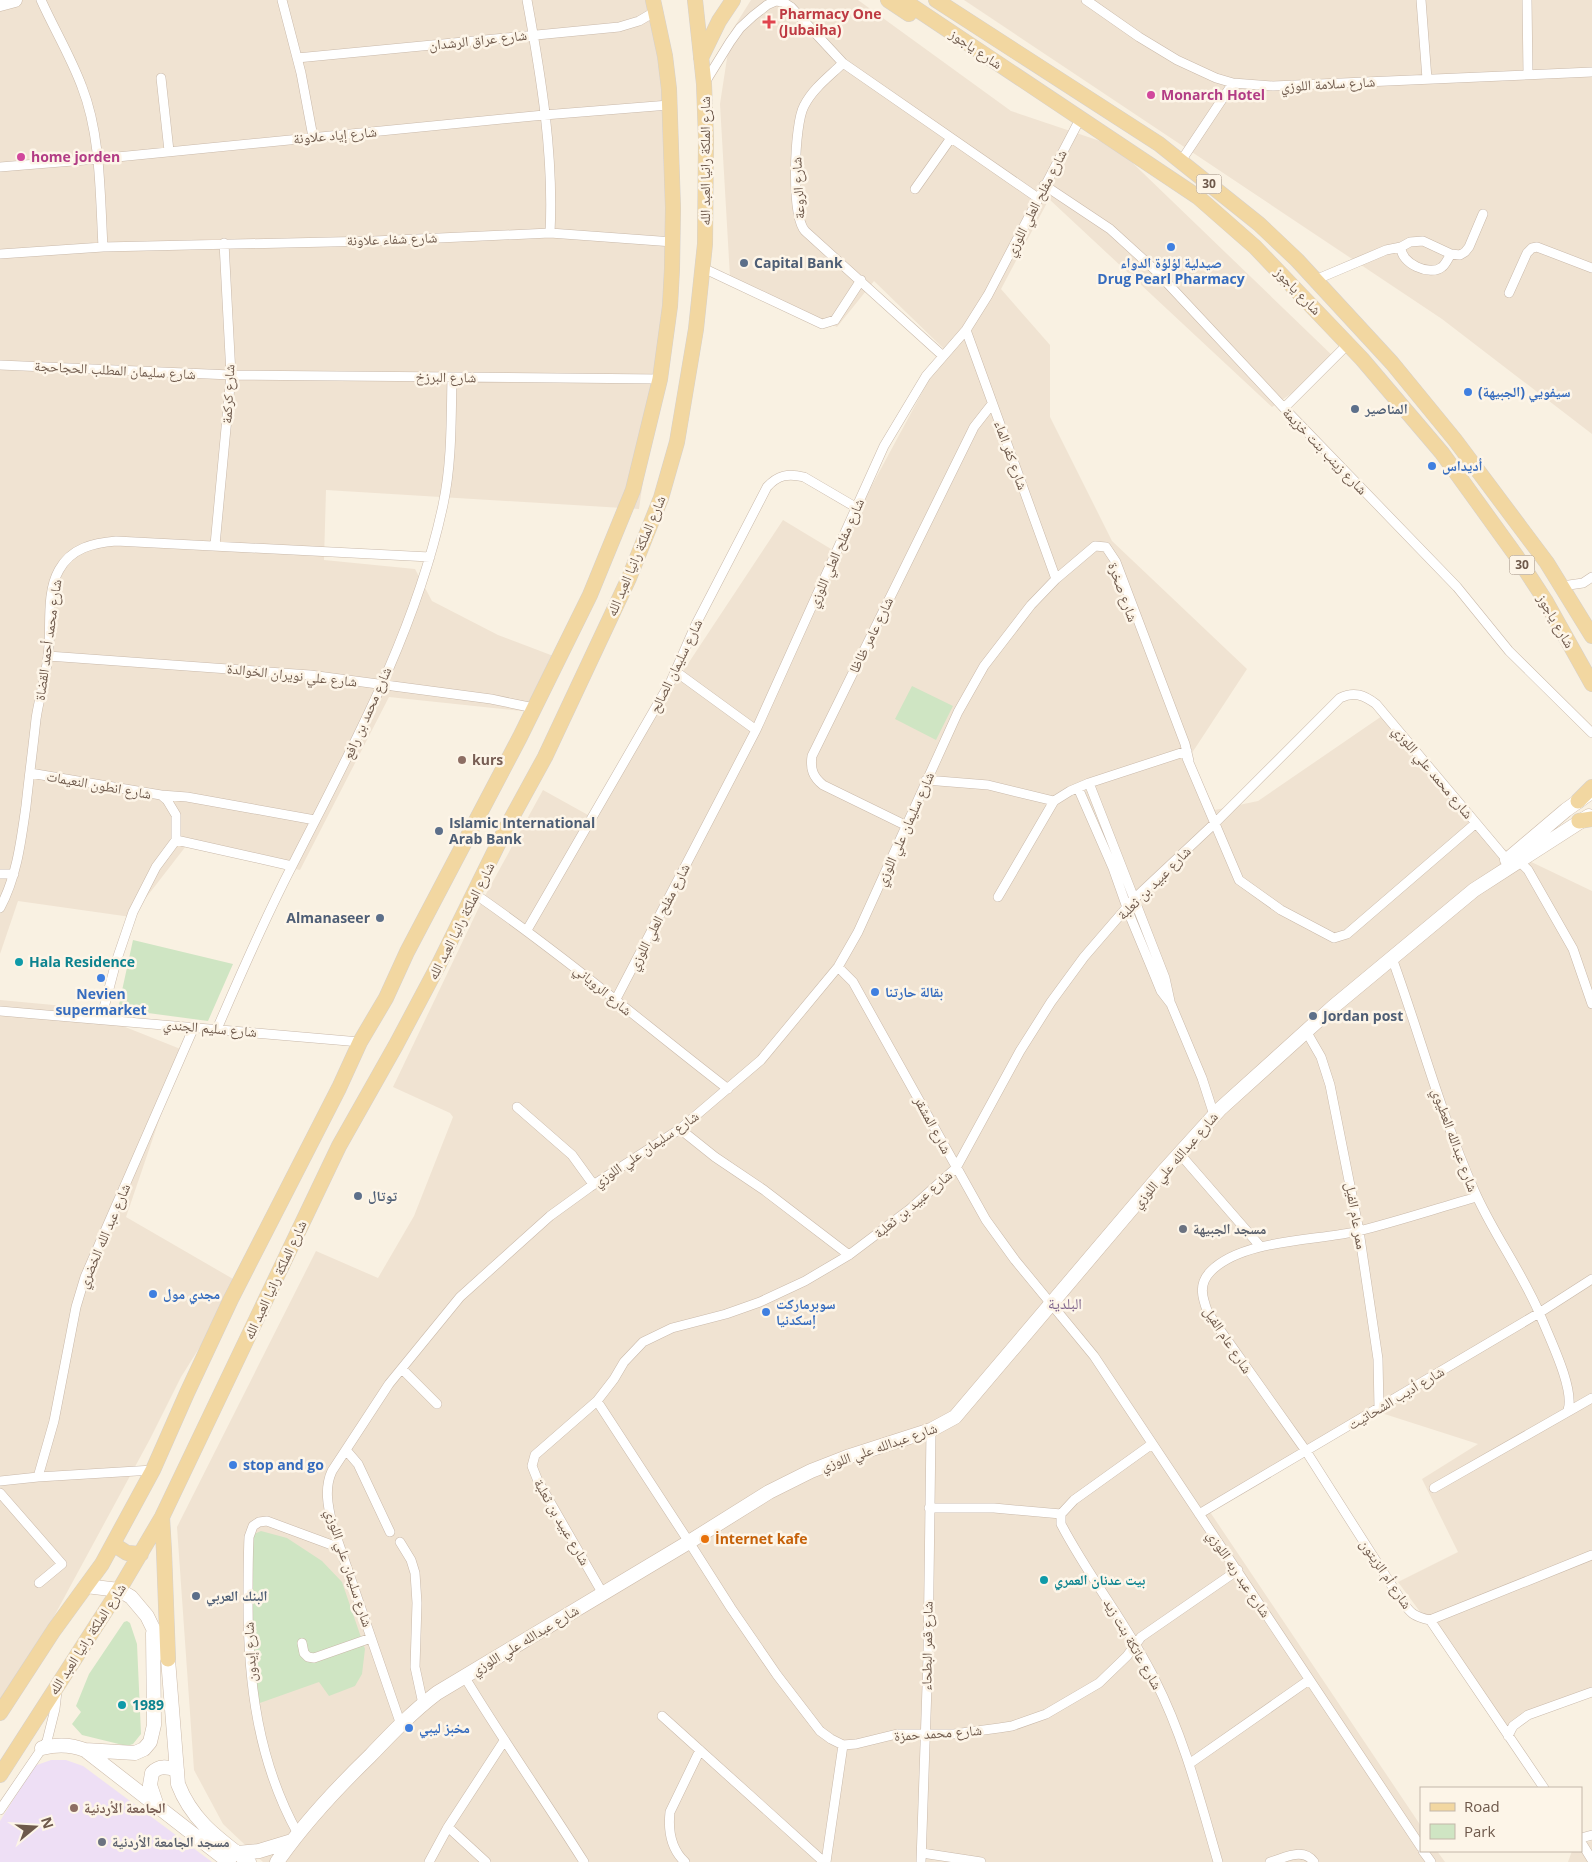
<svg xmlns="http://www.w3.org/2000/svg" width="1592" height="1862" viewBox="0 0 1592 1862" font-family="'Open Sans','Noto Naskh Arabic',sans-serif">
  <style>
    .residential { fill: #f0e3d2 }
    .education { fill: #eedff5 }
    .green { fill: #cfe5c3 }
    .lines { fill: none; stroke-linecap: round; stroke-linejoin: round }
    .street-casing { stroke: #c9b9aa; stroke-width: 10 }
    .secondary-casing { stroke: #ccbaa9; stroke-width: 15 }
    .primary-casing { stroke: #d6d1cd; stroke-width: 16 }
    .street { stroke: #fff; stroke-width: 9 }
    .secondary { stroke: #fff; stroke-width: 14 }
    .primary { stroke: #f2d7a1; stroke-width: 15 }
    .health-dot { fill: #e0444e; stroke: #fdf5e8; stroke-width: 2 }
    .hotel-dot { fill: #d1479c; stroke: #fdf5e8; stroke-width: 2 }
    .shop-dot { fill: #3f7fe0; stroke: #fdf5e8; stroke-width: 2 }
    .service-dot { fill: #5c6f8a; stroke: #fdf5e8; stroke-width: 2 }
    .education-dot { fill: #8d6e63; stroke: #fdf5e8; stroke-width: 2 }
    .culture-dot { fill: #0f9aa8; stroke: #fdf5e8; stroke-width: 2 }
    .worship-dot { fill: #6b7280; stroke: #fdf5e8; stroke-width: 2 }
    .food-dot { fill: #e8710a; stroke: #fdf5e8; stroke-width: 2 }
    .labels { text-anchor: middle; stroke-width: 5; stroke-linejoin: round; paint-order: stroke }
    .shield { fill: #fdf5e8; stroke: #99887a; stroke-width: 1 }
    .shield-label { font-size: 12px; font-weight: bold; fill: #6e594b }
    .health-label { font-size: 14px; font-weight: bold; fill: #be3a42; stroke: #fdf5e8; text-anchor: start }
    .street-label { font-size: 14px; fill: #6e594b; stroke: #fdf5e8 }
    .hotel-label { font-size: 14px; font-weight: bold; fill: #b23c85; stroke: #fdf5e8; text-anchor: start }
    .service-label { font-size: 14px; font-weight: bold; fill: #4e5e75; stroke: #fdf5e8; text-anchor: start }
    .shop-label { font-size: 14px; font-weight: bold; fill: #366cbe; stroke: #fdf5e8; text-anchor: start }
    .education-label { font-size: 14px; font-weight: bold; fill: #785e54; stroke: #fdf5e8; text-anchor: start }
    .culture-label { font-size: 14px; font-weight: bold; fill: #0d838f; stroke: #fdf5e8; text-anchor: start }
    .worship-label { font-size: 14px; font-weight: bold; fill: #5b616d; stroke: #fdf5e8; text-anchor: start }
    .food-label { font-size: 14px; font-weight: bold; fill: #c56008; stroke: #fdf5e8; text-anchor: start }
    .neighbourhood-label { font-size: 15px; fill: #7f648b; stroke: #fdf5e8 }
  </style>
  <rect width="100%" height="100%" fill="#f9f1e2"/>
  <path class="residential" d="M 0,0 L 645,0 L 658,41 L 677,243 L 639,509 L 326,490 L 324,560 L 415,569 L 432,601 L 498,635 L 556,657 L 540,713 L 389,697 L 300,870 L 186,846 L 131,917 L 18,901 L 0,954 Z
    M 751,0 L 858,0 L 1011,111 L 1115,146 L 1338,361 L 1272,407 L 1049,199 L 1001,289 L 1050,345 L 1050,417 L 1112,541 L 1247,669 L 1190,756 L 1215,810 L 1258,801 L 1382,716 L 1504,849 L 1592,891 L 1592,1693 L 1506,1728 L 1398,1582 L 1458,1552 L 1422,1479 L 1478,1444 L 1372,1410 L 1208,1509 L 1421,1826 L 1421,1851 L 1437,1851 L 1445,1862 L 263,1862 L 223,1824 L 194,1770 L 177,1527 L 316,1251 L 378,1278 L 414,1216 L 453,1117 L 450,1113 L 393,1087 L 481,903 L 543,790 L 588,815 L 783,520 L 836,552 L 945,350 L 874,281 L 837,327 L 730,277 L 720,104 L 731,32 Z
    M 964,0 L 1592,0 L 1592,434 L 1442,319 Z
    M 0,1000 L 75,1007 L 183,1050 L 126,1217 L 240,1283 L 181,1377 L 150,1439 L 32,1657 L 0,1708 Z
    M 1592,1841 L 1592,1862 L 1568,1862 L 1572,1851 L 1581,1851 L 1581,1844 Z"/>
  <path class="education" d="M 51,1760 L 66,1760 L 83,1766 L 212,1862 L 0,1862 L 0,1821 L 34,1766 Z"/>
  <path class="green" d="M 912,686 L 953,706 L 936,740 L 895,719 Z
    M 133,940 L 233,964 L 208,1021 L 118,1009 Z
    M 261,1531 L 287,1538 L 322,1561 L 342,1582 L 365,1649 L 362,1674 L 355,1686 L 329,1696 L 319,1682 L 257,1704 L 251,1668 L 252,1539 L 254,1534 Z
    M 127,1621 L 130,1623 L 137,1644 L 141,1734 L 133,1744 L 127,1746 L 82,1735 L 72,1724 L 81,1712 L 76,1706 L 89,1674 L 124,1622 Z"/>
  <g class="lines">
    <g class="street-casing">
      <path id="street" d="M 41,0 C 54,29 71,57 82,87 C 101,135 100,196 103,247
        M 282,0 L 301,73 L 313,137
        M 1086,0 L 1139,37 L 1177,60 L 1216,78 L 1233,83 L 1273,86 L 1592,72
        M 1421,0 L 1427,79
        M 1527,0 L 1528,74
        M 297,58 L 619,27 L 639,21 L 656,11
        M 843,63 C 830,76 813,88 804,106 C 794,124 791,216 805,231 L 943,356
        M 161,78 L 169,151
        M 704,84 L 730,42 L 740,28 L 753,16 L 767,5 L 776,1 L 783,2 L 791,7 L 843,63 L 1038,198
        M 1181,161 L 1233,83
        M 0,167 L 97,159 L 544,115 L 669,105
        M 1044,185 L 1110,229 L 1155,270 L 1284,408 L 1457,587 L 1509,651 L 1592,733
        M 915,189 L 951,138
        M 550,233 L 673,242
        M 1401,247 C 1400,263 1430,277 1442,267 C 1446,264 1448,258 1451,254
        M 0,254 L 103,247 L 374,241 L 550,233 C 554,155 541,76 527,0
        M 703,268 L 822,324 L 835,320 L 861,280
        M 1315,280 L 1386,250 L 1401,247 L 1410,242 L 1423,241 L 1451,254 L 1460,255 L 1465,252 L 1469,247 L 1483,214
        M 1509,293 L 1527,253 L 1532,248 L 1537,247 L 1592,268
        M 966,330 L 1056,579
        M 0,365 L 231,375 L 660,379
        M 1284,408 L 1348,344
        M 215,545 L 231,375 L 224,243
        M 1562,586 L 1583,583 L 1592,577
        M 48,656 L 310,675 L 491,699 L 534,708
        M 675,671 L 756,730
        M 1187,758 L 1239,880 L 1281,910 L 1334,938 L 1347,934 L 1476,823
        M 30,773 L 161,795 L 167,800 L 176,815 L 176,840 L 156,867 L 133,912 L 116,962 L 101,1019
        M 926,780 L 988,785 L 1054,801
        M 1089,783 L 1165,978 L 1170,1001
        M 1078,788 L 1113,868 L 1130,916 L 1152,969 L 1161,991 L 1171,1004 L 1202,1078 L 1214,1115
        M 161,795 L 187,797 L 315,820
        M 907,826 L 823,785 C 813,777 810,769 812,756 L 974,427 L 992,404
        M 176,840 L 292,866
        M 1519,861 L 1528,870 L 1573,949 L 1592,1004
        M 0,874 L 14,874
        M 475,894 C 563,955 644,1024 728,1089
        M 998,897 L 1054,801 L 1070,791 L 1089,783 L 1187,751
        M 0,908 C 17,876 21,841 26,806 C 29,777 33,748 36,719 C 39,698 46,677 48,656 C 52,629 45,595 59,570 C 71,548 93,543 116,541 L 430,557
        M 527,930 L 671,681 L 696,624 L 767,487 C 778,475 788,473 804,477 L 857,508
        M 1392,958 C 1420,1035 1441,1115 1474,1190 C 1493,1234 1523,1273 1541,1317 C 1550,1339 1575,1390 1568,1410
        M 838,967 L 853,982 L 986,1220 L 1015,1260 L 1094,1356 L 1421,1847
        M 615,1001 L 756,730 L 884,446 L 926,376 L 966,330 L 988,295 L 1080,119
        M 0,1011 L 360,1042
        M 217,1029 C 241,973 265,918 293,864 C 351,750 416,632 443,505 C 452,463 451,420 452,377
        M 1306,1031 L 1321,1057 L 1330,1085 L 1359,1231 L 1378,1359 L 1379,1408
        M 517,1107 L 572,1155 L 593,1184
        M 680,1129 L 715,1157 L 764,1190 L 849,1255
        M 1179,1153 L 1260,1246
        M 1477,1197 C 1438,1208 1399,1221 1359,1231 C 1316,1241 1243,1239 1211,1271 C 1198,1284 1202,1297 1208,1313 L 1306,1451 L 1399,1597 C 1410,1612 1411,1616 1430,1620 L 1544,1788
        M 402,1369 L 437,1404
        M 597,1401 L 689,1542 L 731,1608 L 777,1675 L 820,1731 L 831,1739 L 843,1745 L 856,1744 L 897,1734 L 954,1734 L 999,1728 L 1012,1726 L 1046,1714 L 1099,1683 L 1127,1656 L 1141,1637 L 1238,1570
        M 1152,1444 L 1074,1500 L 1061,1514 L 1061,1524 C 1089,1578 1128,1625 1155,1680 C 1184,1737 1200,1800 1218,1862
        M 346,1450 L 358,1464 L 390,1532
        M 38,1477 L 153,1470
        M 0,1481 L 38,1477 L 54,1421 L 76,1307 L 85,1277 L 194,1027
        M 1434,1488 L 1592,1398
        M 0,1493 L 62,1564 L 39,1583
        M 929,1508 L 994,1508 L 1061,1514
        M 1199,1514 L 1539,1313 L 1592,1279
        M 400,1542 L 411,1560 L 415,1573 L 417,1603 L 415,1667 L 423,1704
        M 603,1594 L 538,1481 L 532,1466 L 535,1455 L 597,1401 L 614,1379 L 624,1362 L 643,1342 L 672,1328 L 726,1314 L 760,1302 L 805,1281 L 849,1255 L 910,1209 L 956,1168 L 1020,1051 L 1051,1002 L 1084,957 L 1134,899 L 1215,823 L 1340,698 C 1354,691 1364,695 1376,704 L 1507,860
        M 1430,1620 L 1592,1555
        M 302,1643 L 304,1653 L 308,1657 L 314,1658 L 371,1638
        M 464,1676 C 502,1739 545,1800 584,1862
        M 662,1716 L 824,1862
        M 401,1725 L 332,1524 C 328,1506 324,1488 332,1471 L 389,1384 L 460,1297 L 550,1216 L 590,1187 L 680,1129 L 761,1060 L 838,967 L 858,932 L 958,712 L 984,666 L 1031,605 L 1056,579 L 1095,546 L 1106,547 L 1116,562 L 1185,744 L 1189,761
        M 1508,1736 L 1513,1726 L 1528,1715 L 1592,1692
        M 1189,1764 L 1309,1680
        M 0,1810 L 47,1741 L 55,1709 L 57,1691
        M 448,1827 L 486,1862
        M 298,1834 C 258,1762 248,1683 248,1602 C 248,1580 248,1559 249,1537 L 253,1526 L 259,1522 L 267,1521 L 340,1548
        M 1581,1838 L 1592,1835
        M 1581,1842 L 1592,1860
        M 1423,1851 L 1431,1862
        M 922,1853 L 981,1862
        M 429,1862 L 448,1827 L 504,1741
        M 685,1862 C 671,1849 668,1830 670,1812 L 700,1750
        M 826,1862 L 843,1745
        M 921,1862 L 928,1657 L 931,1430
        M 1270,1862 C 1285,1858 1303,1847 1314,1862"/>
    </g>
    <g class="secondary-casing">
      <path id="secondary" d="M 0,4 L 15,0
        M 1507,860 L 1566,810 L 1587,795
        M 86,1586 L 119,1590 L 131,1597 L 147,1616 L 168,1659 L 178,1784 C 192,1821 219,1839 249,1862
        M 42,1748 C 57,1744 70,1744 85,1750 L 229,1862
        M 85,1750 L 135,1753 L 144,1749 L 150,1742 L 154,1725 L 153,1633
        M 157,1806 L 150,1785 L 152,1773 C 159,1765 167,1767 177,1770
        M 237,1853 L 259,1851 L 292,1841
        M 277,1862 C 304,1823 336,1789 370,1756 C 391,1734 412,1712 437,1693 L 689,1542 L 769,1492 L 811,1471 L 847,1457 L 931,1430 L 955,1417 L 1162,1173 L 1220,1109 L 1333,1007 L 1474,890 L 1589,816"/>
    </g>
    <g class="primary-casing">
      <path id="primary" d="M 888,0 L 909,14
        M 903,0 L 1198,197 L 1255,247 L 1362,359 L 1442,453 L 1517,557 L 1545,600 L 1592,684
        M 936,0 L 1159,144 L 1259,224 L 1297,260 L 1392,363 L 1455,440 L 1547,563 L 1592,636
        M 701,58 L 719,21 L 733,0
        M 1578,801 L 1592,787
        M 1579,821 L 1592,819
        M 162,1517 L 164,1551 L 168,1659
        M 113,1544 L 127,1553 L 141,1554
        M 0,1713 L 54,1630 L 102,1564 L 153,1470 L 187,1393 L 231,1299 L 339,1088 L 360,1042 L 386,998 L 407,952 L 520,737 L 590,595 L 633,490 L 660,379 L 670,306 L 672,269 L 673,208 L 669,89 L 665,56 L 653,0
        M 0,1775 L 119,1590 L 162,1517 L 339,1146 L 396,1045 L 439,964 L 505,830 L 545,757 L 629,578 L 661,498 L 677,442 L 696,329 L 705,244 L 706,139 L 704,84 L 695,0"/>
    </g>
    <use href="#street" class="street"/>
    <use href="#secondary" class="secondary"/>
    <use href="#primary" class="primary"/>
  </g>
  <path class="health-dot" d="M766.5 14.5h5v5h5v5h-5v5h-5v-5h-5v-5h5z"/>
  <g class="hotel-dot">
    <circle cx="1151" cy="95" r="5"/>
    <circle cx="21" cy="157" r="5"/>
  </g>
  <g class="shop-dot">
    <circle cx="1171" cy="247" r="5"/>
    <circle cx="1468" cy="392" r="5"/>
    <circle cx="1432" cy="466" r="5"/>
    <circle cx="101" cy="978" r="5"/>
    <circle cx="875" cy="992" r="5"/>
    <circle cx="153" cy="1294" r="5"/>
    <circle cx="766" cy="1312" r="5"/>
    <circle cx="233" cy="1465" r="5"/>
    <circle cx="409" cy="1728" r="5"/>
  </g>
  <g class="service-dot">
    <circle cx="744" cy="263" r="5"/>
    <circle cx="1355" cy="409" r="5"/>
    <circle cx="439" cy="831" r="5"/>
    <circle cx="380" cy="918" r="5"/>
    <circle cx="1313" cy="1016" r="5"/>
    <circle cx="358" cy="1196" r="5"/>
    <circle cx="196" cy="1596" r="5"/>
  </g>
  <g class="education-dot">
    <circle cx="462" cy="760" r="5"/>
    <circle cx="74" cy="1808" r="5"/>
  </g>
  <g class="culture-dot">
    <circle cx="19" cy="962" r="5"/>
    <circle cx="1044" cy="1580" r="5"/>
    <circle cx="122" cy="1705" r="5"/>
  </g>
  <g class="worship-dot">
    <circle cx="1183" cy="1229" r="5"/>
    <circle cx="102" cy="1842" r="5"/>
  </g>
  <circle class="food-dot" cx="705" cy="1539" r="5"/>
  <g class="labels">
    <g class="shield">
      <rect x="1196.5" y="174.5" width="25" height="19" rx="4"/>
      <rect x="1509.5" y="555.5" width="25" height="19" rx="4"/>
    </g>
    <g class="shield-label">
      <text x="1209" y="188">30</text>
      <text x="1522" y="569">30</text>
    </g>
    <g class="health-label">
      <text x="779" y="19">Pharmacy One<tspan x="779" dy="16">(Jubaiha)</tspan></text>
    </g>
    <g class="street-label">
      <text transform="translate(478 40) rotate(-6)" y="5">شارع عراق الرشدان</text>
      <text transform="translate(976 49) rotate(34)" y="5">شارع ياجوز</text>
      <text transform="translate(1328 84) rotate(-3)" y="5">شارع سلامة اللوزي</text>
      <text transform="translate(335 135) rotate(-5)" y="5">شارع إياد علاونة</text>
      <text transform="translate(705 161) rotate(-90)" y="5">شارع الملكة رانيا العبد الله</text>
      <text transform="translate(798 188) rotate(-93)" y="5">شارع الروعة</text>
      <text transform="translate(1036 203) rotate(-63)" y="5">شارع مفلح العلي اللوزي</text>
      <text transform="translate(392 239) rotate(-2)" y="5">شارع شفاء علاونة</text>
      <text transform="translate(1298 291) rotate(46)" y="5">شارع ياجوز</text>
      <text transform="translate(115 370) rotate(3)" y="5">شارع سليمان المطلب الحجاحجة</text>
      <text transform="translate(446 377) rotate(1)" y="5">شارع البرزخ</text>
      <text transform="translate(228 394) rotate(-87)" y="5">شارع كركمة</text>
      <text transform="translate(1325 451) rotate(46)" y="5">شارع زينب بنت خزيمة</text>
      <text transform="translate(1011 455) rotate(70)" y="5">شارع كفر الماء</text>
      <text transform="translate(836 553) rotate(-66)" y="5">شارع مفلح العلي اللوزي</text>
      <text transform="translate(636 556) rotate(-67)" y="5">شارع الملكة رانيا العبد الله</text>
      <text transform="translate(1123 592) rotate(70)" y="5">شارع صخرة</text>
      <text transform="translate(1556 621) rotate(60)" y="5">شارع ياجوز</text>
      <text transform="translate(871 635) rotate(-64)" y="5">شارع عامر ظاظا</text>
      <text transform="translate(48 640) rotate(-82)" y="5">شارع محمد أحمد القضاة</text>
      <text transform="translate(676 666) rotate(-64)" y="5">شارع سليمان الصالح</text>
      <text transform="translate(292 675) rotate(6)" y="5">شارع علي نويران الخوالدة</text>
      <text transform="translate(367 713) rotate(-66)" y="5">شارع محمد بن رافع</text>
      <text transform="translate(1433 772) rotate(50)" y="5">شارع محمد علي اللوزي</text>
      <text transform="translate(99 785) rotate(10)" y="5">شارع انطون النعيمات</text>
      <text transform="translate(905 829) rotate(-66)" y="5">شارع سليمان علي اللوزي</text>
      <text transform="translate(1154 883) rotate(-45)" y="5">شارع عبيد بن ثعلبة</text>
      <text transform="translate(659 917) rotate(-63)" y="5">شارع مفلح العلي اللوزي</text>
      <text transform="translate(461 921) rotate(-63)" y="5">شارع الملكة رانيا العبد الله</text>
      <text transform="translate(603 990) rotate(40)" y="5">شارع الروياني</text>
      <text transform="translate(210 1028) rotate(5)" y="5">شارع سليم الجندي</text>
      <text transform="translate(933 1125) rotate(62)" y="5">شارع المشقر</text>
      <text transform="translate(1455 1140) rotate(70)" y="5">شارع عبدالله العطيوي</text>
      <text transform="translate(646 1149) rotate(-34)" y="5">شارع سليمان علي اللوزي</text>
      <text transform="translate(1175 1160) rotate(-49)" y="5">شارع عبدالله علي اللوزي</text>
      <text transform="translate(913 1204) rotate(-40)" y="5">شارع عبيد بن ثعلبة</text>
      <text transform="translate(1356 1216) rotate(80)" y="5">ممر عام الفيل</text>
      <text transform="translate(104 1236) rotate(-67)" y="5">شارع عبد الله الخضري</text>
      <text transform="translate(275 1280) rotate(-65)" y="5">شارع الملكة رانيا العبد الله</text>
      <text transform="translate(1228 1340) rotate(57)" y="5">شارع عام الفيل</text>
      <text transform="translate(1396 1398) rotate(-31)" y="5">شارع أديب الشحاتيت</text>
      <text transform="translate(879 1447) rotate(-19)" y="5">شارع عبدالله علي اللوزي</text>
      <text transform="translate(562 1522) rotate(60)" y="5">شارع عبيد بن ثعلبة</text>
      <text transform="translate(349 1568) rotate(72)" y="5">شارع سليمان علي اللوزي</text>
      <text transform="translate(1239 1574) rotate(56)" y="5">شارع عبد ربه اللوزي</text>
      <text transform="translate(1386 1574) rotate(56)" y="5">شارع أم الزيتون</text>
      <text transform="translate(87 1639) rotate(-57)" y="5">شارع الملكة رانيا العبد الله</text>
      <text transform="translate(525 1640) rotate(-31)" y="5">شارع عبدالله علي اللوزي</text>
      <text transform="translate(1133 1644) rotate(60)" y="5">شارع عاتكة بنت زيد</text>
      <text transform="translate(927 1646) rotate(-89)" y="5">شارع قمر البطحاء</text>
      <text transform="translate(250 1652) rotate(-93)" y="5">شارع إيدون</text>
      <text transform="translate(938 1733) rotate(-4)" y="5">شارع محمد حمزة</text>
    </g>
    <g class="hotel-label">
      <text x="1161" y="100">Monarch Hotel</text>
      <text x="31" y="162">home jorden</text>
    </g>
    <g class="service-label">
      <text x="754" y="268">Capital Bank</text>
      <text x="1365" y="414">المناصير</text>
      <text x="449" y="828">Islamic International<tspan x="449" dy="16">Arab Bank</tspan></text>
      <text x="370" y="923" text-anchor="end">Almanaseer</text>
      <text x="1323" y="1021">Jordan post</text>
      <text x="368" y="1201">توتال</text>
      <text x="206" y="1601">البنك العربي</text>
    </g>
    <g class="shop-label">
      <text x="1171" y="268" text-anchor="middle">صيدلية لؤلؤة الدواء<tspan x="1171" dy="16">Drug Pearl Pharmacy</tspan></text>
      <text x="1478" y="397">سيفويي (الجبيهة)</text>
      <text x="1442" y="471">أديداس</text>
      <text x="885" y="997">بقالة حارتنا</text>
      <text x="101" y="999" text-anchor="middle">Nevien<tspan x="101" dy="16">supermarket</tspan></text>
      <text x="163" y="1299">مجدي مول</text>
      <text x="776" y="1309">سوبرماركت<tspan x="776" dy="16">إسكدنيا</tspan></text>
      <text x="243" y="1470">stop and go</text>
      <text x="419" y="1733">مخبز ليبي</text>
    </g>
    <g class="education-label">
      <text x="472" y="765">kurs</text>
      <text x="84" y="1813">الجامعة الأردنية</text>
    </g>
    <g class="culture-label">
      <text x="29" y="967">Hala Residence</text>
      <text x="1054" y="1585">بيت عدنان العمري</text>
      <text x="132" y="1710">1989</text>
    </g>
    <g class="worship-label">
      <text x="1193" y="1234">مسجد الجبيهة</text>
      <text x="112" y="1847">مسجد الجامعة الأردنية</text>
    </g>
    <g class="food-label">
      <text x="715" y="1544">İnternet kafe</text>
    </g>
    <g class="neighbourhood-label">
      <text x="1065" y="1309">البلدية</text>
    </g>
  </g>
  <rect x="1420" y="1787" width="162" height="65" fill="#fdf5e8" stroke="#c4b7a9"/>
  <rect x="1430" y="1803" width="25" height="8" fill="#f2d7a1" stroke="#c4b7a9"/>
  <text x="1464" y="1812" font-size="15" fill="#6e594b">Road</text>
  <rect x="1430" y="1824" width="25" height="15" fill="#cfe5c3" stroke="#c4b7a9"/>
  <text x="1464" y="1837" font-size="15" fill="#6e594b">Park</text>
  <g transform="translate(35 1827) rotate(72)" stroke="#fdf5e8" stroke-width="4" paint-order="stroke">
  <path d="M0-4L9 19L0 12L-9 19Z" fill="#6e594b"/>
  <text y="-8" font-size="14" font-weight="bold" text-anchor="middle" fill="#6e594b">N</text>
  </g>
</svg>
